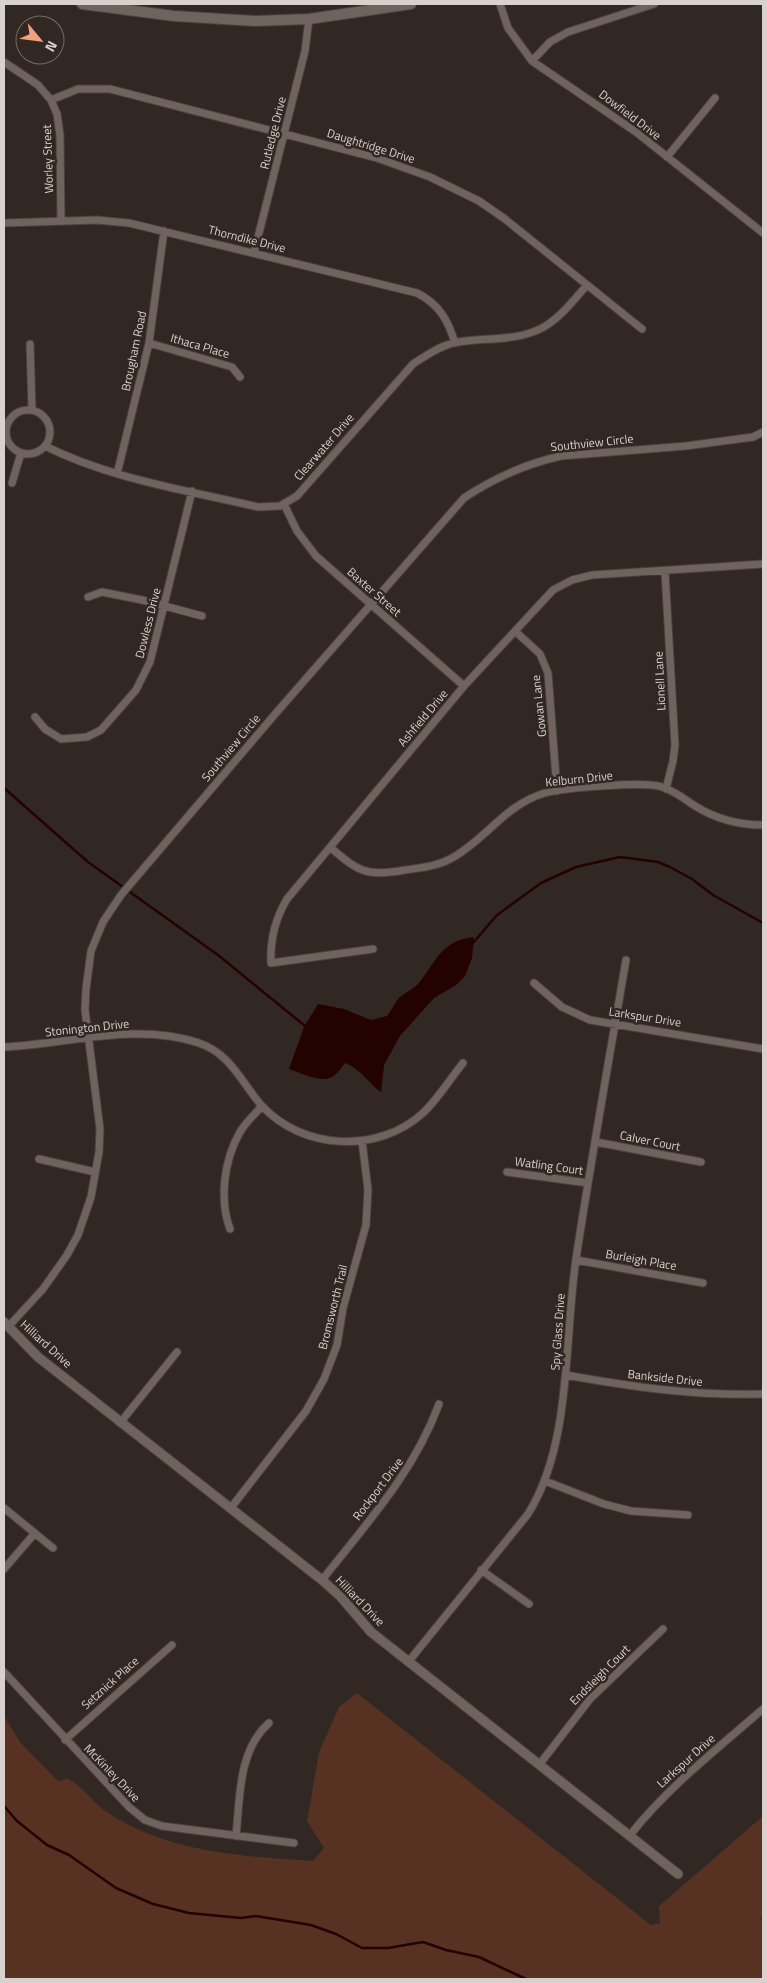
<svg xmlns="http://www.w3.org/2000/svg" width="767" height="1983" viewBox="0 0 767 1983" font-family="'Titillium Web',sans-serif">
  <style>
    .green { fill: #573121 }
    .water { fill: #240200 }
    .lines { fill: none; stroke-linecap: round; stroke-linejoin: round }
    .stream { stroke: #240200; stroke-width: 2.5 }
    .minor-casing { stroke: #4b423e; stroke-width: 9 }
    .tertiary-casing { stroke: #4b423e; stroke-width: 11 }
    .secondary-casing { stroke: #4b423e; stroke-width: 12 }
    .minor { stroke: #6f635e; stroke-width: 7 }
    .tertiary { stroke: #6f635e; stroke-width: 9 }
    .secondary { stroke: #6f635e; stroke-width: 10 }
    .labels { text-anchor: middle; stroke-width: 5; stroke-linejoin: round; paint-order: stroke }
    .street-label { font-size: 12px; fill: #d8d1ce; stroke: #312723 }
  </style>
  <rect width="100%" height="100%" fill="#312723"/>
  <path class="green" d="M 357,1693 L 651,1925 L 660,1923 L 659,1906 L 763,1816 L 763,1912 L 761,1919 L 763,1922 L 763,1979 L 4,1979 L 4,1716 L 20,1742 L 59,1782 L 67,1778 C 82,1786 91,1800 104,1810 C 167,1853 240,1856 313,1861 L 324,1848 L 307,1821 L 319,1752 L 339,1707 Z"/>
  <path class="water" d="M 474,937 L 472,958 L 465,976 L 456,985 L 434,998 L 400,1036 L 384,1065 L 381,1092 C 367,1082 361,1069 345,1063 C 342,1066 339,1072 335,1075 C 323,1085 302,1073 289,1069 L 304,1027 L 318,1004 L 344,1009 L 371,1020 L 387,1016 C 392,1010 395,1002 400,997 C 406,992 415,988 419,983 C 437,960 441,941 474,937 Z"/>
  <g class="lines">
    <path class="stream" d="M 4,788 L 88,862 L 218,955 L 305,1026
      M 473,943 L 497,915 L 541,883 L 576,867 L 620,857 L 658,862 L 670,867 L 692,879 L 713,895 L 763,923
      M 4,1806 L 17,1821 L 47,1845 L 69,1855 L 116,1888 L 153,1904 L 189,1913 L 241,1918 L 256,1916 L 311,1925 L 336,1934 L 362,1948 L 388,1948 L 423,1942 L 446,1950 L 479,1957 L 526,1979"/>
    <g class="minor-casing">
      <path id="minor" d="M 500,4 L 508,28 L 532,61 L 636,132 L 763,233
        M 532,61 L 550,42 L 568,32 L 654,4
        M 4,62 L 38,85 L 51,100 L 57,114 L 60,135 L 61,221
        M 51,100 L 78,89 L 110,89 L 377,158 L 430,177 L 479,201 L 505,219 L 642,329
        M 667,157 L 715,98
        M 4,223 L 97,220 L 129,223 L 417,293 C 439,304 448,320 455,343
        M 254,253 L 305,51 L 309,19
        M 149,343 L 232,367 L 240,377
        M 30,344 L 32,410
        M6 432a22 22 0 1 1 44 0a22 22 0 1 1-44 0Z
        M 45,446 C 111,479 186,490 258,507 L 280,506 L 297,496 L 413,364 C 427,355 441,345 458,342 C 486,337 515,342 542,328 C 560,318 573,301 587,285
        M 117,474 L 149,343 L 164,231
        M 12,483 L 21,453
        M 284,504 L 297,531 L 316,556 L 464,686
        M 665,572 L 675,745 L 673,761 L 666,789
        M 88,597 L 102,592 L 142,600 L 202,616
        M 515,631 L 540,654 L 548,673 L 557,791
        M 35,717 L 45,729 L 61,739 L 87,737 L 101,730 L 136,690 L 150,662 L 192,491
        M 331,848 C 359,872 367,877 405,870 C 421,868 438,866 452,858 C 486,839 506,804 545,793 C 563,788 646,781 662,787 C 675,791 684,799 695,806 C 716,819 738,825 763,825
        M 373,949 L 271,963 C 270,940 275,919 287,899 L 464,686 L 553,590 L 572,580 L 592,575 L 763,564
        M 534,983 L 562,1007 L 590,1020 L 763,1049
        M 4,1047 C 68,1044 136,1022 199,1043 C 231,1054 241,1082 262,1106 C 303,1150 378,1154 423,1113 C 438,1099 450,1079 463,1063
        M 596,1142 L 701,1162
        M 39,1159 L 95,1172
        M 507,1172 L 588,1183
        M 230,1229 C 219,1199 224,1160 240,1132 C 246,1122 255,1114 262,1106
        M 576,1260 L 703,1283
        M 8,1327 L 43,1289 L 67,1255 L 78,1235 L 91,1197 L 99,1152 L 100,1129 L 85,1010 L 86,989 L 91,951 L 103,922 L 121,895 L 276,713 L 464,498 C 494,478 525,464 561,456 L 686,446 L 753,437 L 763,432
        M 566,1375 C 632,1387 696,1396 763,1394
        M 120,1423 L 177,1352
        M 545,1481 L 604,1504 L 631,1511 L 688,1515
        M 4,1508 L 53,1548
        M 230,1509 L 306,1411 L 324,1379 L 337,1345 L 343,1308 L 366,1225 L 368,1190 L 362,1141
        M 4,1569 L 35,1533
        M 481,1570 L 529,1604
        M 322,1580 C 367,1523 414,1472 439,1404
        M 409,1661 L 528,1514 C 572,1444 564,1340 576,1259 C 591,1160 609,1060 626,960
        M 4,1672 L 129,1807 L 145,1820 L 162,1826 L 294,1843
        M 65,1740 L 172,1645
        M 539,1765 L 590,1699 L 663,1629
        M 630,1835 C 668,1787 717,1749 763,1709
        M 236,1836 C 240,1798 238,1750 269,1723"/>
    </g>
    <g class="tertiary-casing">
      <path id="tertiary" d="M 4,1322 L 38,1357 L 322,1580 L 340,1596 L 371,1632 L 678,1874"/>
    </g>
    <g class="secondary-casing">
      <path id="secondary" d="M 82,4 L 174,16 L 255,21 L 309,19 L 411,4"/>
    </g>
    <use href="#minor" class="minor"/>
    <use href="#tertiary" class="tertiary"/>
    <use href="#secondary" class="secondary"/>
  </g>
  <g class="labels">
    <g class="street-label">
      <text transform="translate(630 115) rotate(37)" y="4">Dowfield Drive</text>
      <text transform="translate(273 133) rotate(-76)" y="4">Rutledge Drive</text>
      <text transform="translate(371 146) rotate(17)" y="4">Daughtridge Drive</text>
      <text transform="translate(48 159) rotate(-92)" y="4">Worley Street</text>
      <text transform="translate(247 239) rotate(14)" y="4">Thorndike Drive</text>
      <text transform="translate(200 346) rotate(16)" y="4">Ithaca Place</text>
      <text transform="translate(134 351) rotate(-78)" y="4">Brougham Road</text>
      <text transform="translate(592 443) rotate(-6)" y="4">Southview Circle</text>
      <text transform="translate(324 447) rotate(-49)" y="4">Clearwater Drive</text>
      <text transform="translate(374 592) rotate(41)" y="4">Baxter Street</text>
      <text transform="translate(148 623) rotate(-76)" y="4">Dowless Drive</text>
      <text transform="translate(660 681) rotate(-93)" y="4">Lionell Lane</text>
      <text transform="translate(539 706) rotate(-96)" y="4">Gowan Lane</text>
      <text transform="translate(423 718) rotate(-50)" y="4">Ashfield Drive</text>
      <text transform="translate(231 748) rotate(-50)" y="4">Southview Circle</text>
      <text transform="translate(579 779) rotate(-6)" y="4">Kelburn Drive</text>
      <text transform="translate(645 1017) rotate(9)" y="4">Larkspur Drive</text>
      <text transform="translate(87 1028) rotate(-6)" y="4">Stonington Drive</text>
      <text transform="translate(650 1141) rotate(11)" y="4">Calver Court</text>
      <text transform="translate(549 1166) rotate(8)" y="4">Watling Court</text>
      <text transform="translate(641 1260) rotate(10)" y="4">Burleigh Place</text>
      <text transform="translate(333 1307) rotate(-76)" y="4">Bromsworth Trail</text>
      <text transform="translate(558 1332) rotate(-86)" y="4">Spy Glass Drive</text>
      <text transform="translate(46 1344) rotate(42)" y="4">Hilliard Drive</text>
      <text transform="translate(665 1378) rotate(6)" y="4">Bankside Drive</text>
      <text transform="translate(378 1489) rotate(-53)" y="4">Rockport Drive</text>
      <text transform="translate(360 1601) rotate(46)" y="4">Hilliard Drive</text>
      <text transform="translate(600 1675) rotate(-45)" y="4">Endsleigh Court</text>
      <text transform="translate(110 1683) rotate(-42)" y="4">Setznick Place</text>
      <text transform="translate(686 1761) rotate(-42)" y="4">Larkspur Drive</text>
      <text transform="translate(112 1773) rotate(46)" y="4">McKinley Drive</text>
    </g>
  </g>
  <rect width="767" height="1983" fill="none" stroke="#d8d1ce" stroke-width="10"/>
  <g transform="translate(40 40) rotate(119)"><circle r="24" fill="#312723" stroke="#746b67"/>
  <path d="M0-4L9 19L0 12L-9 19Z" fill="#f2a17e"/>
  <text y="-8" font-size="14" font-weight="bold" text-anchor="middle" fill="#d8d1ce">N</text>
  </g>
</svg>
